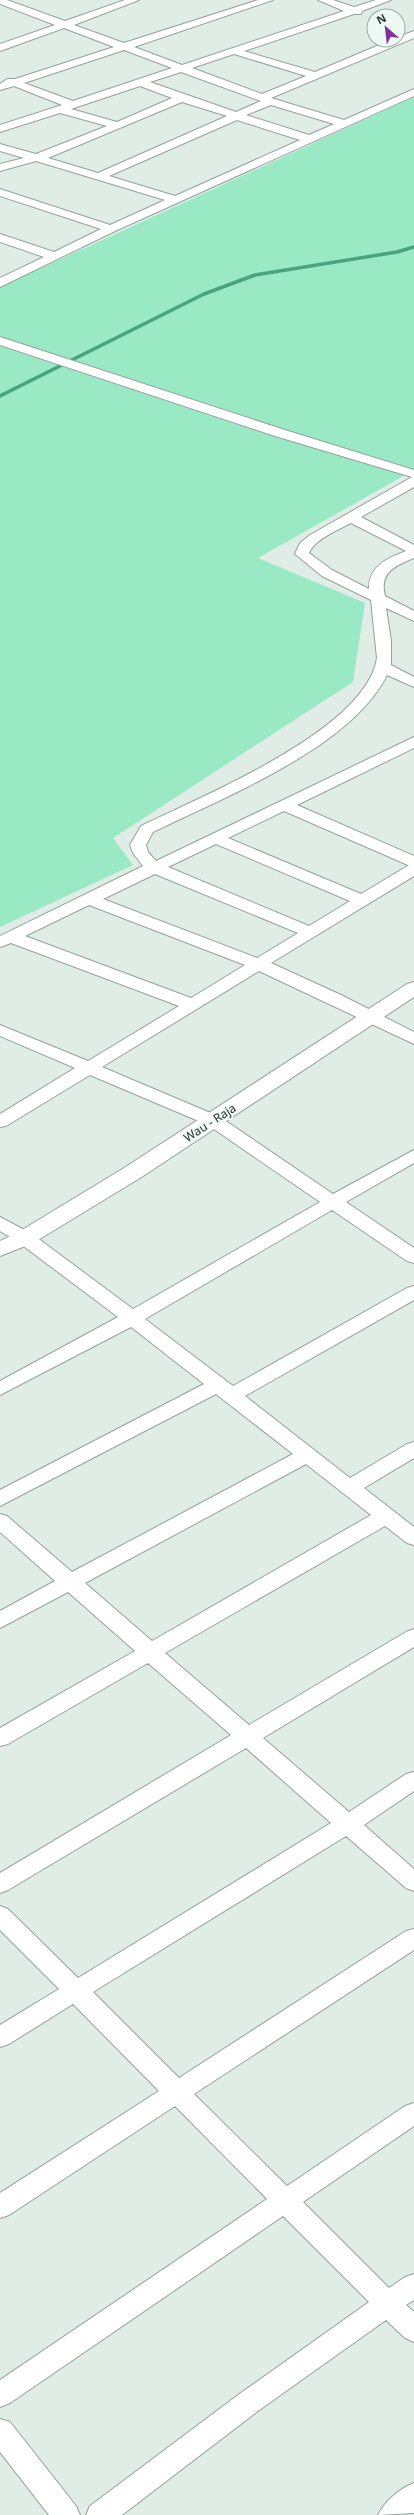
<svg xmlns="http://www.w3.org/2000/svg" width="414" height="2515" viewBox="0 0 414 2515" font-family="'Noto Sans',sans-serif">
  <style>
    .green { fill: #9ae9c5 }
    .lines { fill: none; stroke-linecap: round; stroke-linejoin: round }
    .stream { stroke: #4aa27e; stroke-width: 3.5 }
    .minor-casing { stroke: #95a19b; stroke-width: 2 }
    .primary-casing { stroke: #95a19b; stroke-width: 2 }
    .minor { fill: #fff; fill-rule: evenodd }
    .primary { fill: #fff; fill-rule: evenodd }
    .labels { text-anchor: middle; stroke-width: 4; stroke-linejoin: round; paint-order: stroke }
    .street-label { font-size: 12px; fill: #2a2f2d; stroke: #edfaf4 }
  </style>
  <rect width="100%" height="100%" fill="#e0ede6"/>
  <path class="green" d="M 414,97 L 414,470 L 258,558 L 365,603 L 353,682 L 113,838 L 133,865 L 0,927 L 0,287 Z"/>
  <g class="lines">
    <path class="stream" d="M 0,396 L 204,294 L 255,275 L 397,252 L 414,247"/>
    <g class="minor-casing">
      <path id="minor" d="M 0,0 L 7,0 L 65,21 L 125,0 L 139,0 L 74,25 L 124,43 L 258,0 L 273,0 L 134,47 L 182,65 L 344,11 L 318,0 L 333,0 L 354,7 L 376,0 L 391,0 L 362,11 L 361,14 L 354,14 L 244,51 L 315,72 L 391,40 L 398,40 L 398,37 L 414,31 L 414,38 L 271,98 L 344,120 L 414,89 L 414,96 L 115,231 L 0,287 L 0,278 L 44,257 L 0,242 L 0,234 L 54,252 L 101,229 L 0,196 L 0,189 L 110,225 L 165,200 L 36,161 L 0,171 L 0,164 L 24,158 L 0,151 L 0,144 L 36,154 L 107,126 L 60,113 L 0,132 L 0,125 L 62,105 L 14,86 L 0,90 L 0,84 L 7,79 L 15,79 L 114,47 L 64,28 L 0,51 L 0,44 L 55,25 L 0,4 ZM 124,50 L 172,68 L 73,101 L 24,83 ZM 234,54 L 306,76 L 262,94 L 192,68 ZM 181,72 L 261,101 L 236,112 L 150,82 ZM 140,86 L 172,98 L 117,122 L 71,109 ZM 182,102 L 227,116 L 98,173 L 48,158 ZM 271,105 L 334,124 L 309,135 L 246,115 ZM 237,120 L 300,140 L 175,196 L 109,176 Z
        M 0,337 L 285,430 L 414,470 L 414,487 L 361,517 L 414,545 L 414,558 C 395,566 379,572 385,596 L 414,611 L 414,621 L 386,608 L 391,641 L 391,665 L 414,677 L 414,687 L 387,675 C 351,748 224,797 153,832 L 146,845 L 148,852 L 156,861 L 414,737 L 414,748 L 297,805 L 414,856 L 414,876 L 271,963 L 341,995 L 414,1032 L 414,1044 L 259,971 L 102,1067 L 220,1117 L 333,1194 L 414,1150 L 414,1163 L 346,1202 L 414,1248 L 414,1263 L 407,1261 L 332,1210 L 145,1319 L 233,1386 L 407,1288 L 414,1286 L 414,1300 L 245,1396 L 350,1478 L 407,1444 L 414,1442 L 414,1458 L 364,1488 L 414,1527 L 414,1545 L 407,1543 L 385,1526 L 165,1653 L 249,1725 L 406,1632 L 414,1629 L 414,1647 L 263,1738 L 349,1812 L 406,1774 L 414,1772 L 414,1791 L 364,1825 L 414,1869 L 414,1891 L 406,1888 L 346,1836 L 93,1992 L 179,2078 L 406,1931 L 414,1929 L 414,1950 L 194,2094 L 287,2186 L 405,2106 L 414,2103 L 414,2126 L 303,2202 L 389,2288 L 405,2277 L 414,2274 L 414,2300 L 406,2305 L 414,2312 L 414,2342 L 405,2338 L 386,2320 L 258,2411 L 122,2515 L 86,2515 L 90,2506 L 238,2395 L 369,2302 L 283,2216 L 10,2403 L 0,2407 L 0,2380 L 267,2199 L 175,2106 L 9,2215 L 0,2218 L 0,2193 L 159,2091 L 73,2004 L 9,2044 L 0,2047 L 0,2025 L 59,1989 L 0,1930 L 0,1906 L 8,1909 L 78,1978 L 331,1823 L 246,1748 L 8,1890 L 0,1893 L 0,1873 L 231,1735 L 148,1663 L 8,1744 L 0,1746 L 0,1728 L 135,1651 L 68,1592 L 0,1628 L 0,1611 L 55,1581 L 0,1532 L 0,1514 L 7,1516 L 72,1572 L 293,1454 L 216,1394 L 0,1506 L 0,1490 L 204,1384 L 131,1327 L 0,1395 L 0,1381 L 118,1317 L 18,1242 L 0,1231 L 0,1217 L 32,1234 L 133,1309 L 320,1202 L 208,1125 L 90,1075 L 6,1126 L 0,1127 L 0,1114 L 75,1068 L 0,1036 L 0,1025 L 88,1061 L 179,1006 L 11,943 L 0,947 L 0,936 L 143,866 L 133,853 L 130,845 L 141,826 C 202,796 366,730 377,658 L 371,600 L 322,576 L 295,554 L 300,543 L 310,535 L 412,477 L 275,436 L 0,345 ZM 351,523 L 406,551 C 388,558 368,566 369,589 L 332,570 L 309,553 C 315,539 338,530 351,523 ZM 284,811 L 408,865 L 409,865 L 361,894 L 228,838 ZM 216,844 L 350,901 L 309,926 L 168,867 ZM 155,874 L 298,933 L 257,958 L 103,899 ZM 89,905 L 245,965 L 191,998 L 25,936 ZM 306,1464 L 371,1515 L 152,1641 L 85,1583 Z
        M 0,2419 L 10,2422 L 76,2506 L 80,2515 L 49,2515 L 0,2452 Z
        M 414,2483 L 414,2513 L 378,2515 C 385,2501 399,2489 414,2483 Z"/>
    </g>
    <g class="primary-casing">
      <path id="primary" d="M 414,982 L 414,997 L 140,1178 L 33,1243 L 0,1256 L 0,1241 L 17,1233 L 124,1168 L 407,984 Z"/>
    </g>
    <use href="#minor" class="minor"/>
    <use href="#primary" class="primary"/>
  </g>
  <g class="labels">
    <g class="street-label">
      <text transform="translate(210 1123) rotate(-33)" y="4">Wau - Raja</text>
    </g>
  </g>
  <g transform="translate(386 28) rotate(332)"><circle r="19" fill="#edfaf4" stroke="#9fa9a4"/>
  <path d="M0-3L7 15L0 10L-7 15Z" fill="#852f9d"/>
  <text y="-6" font-size="11" font-weight="bold" text-anchor="middle" fill="#2a2f2d">N</text>
  </g>
</svg>
